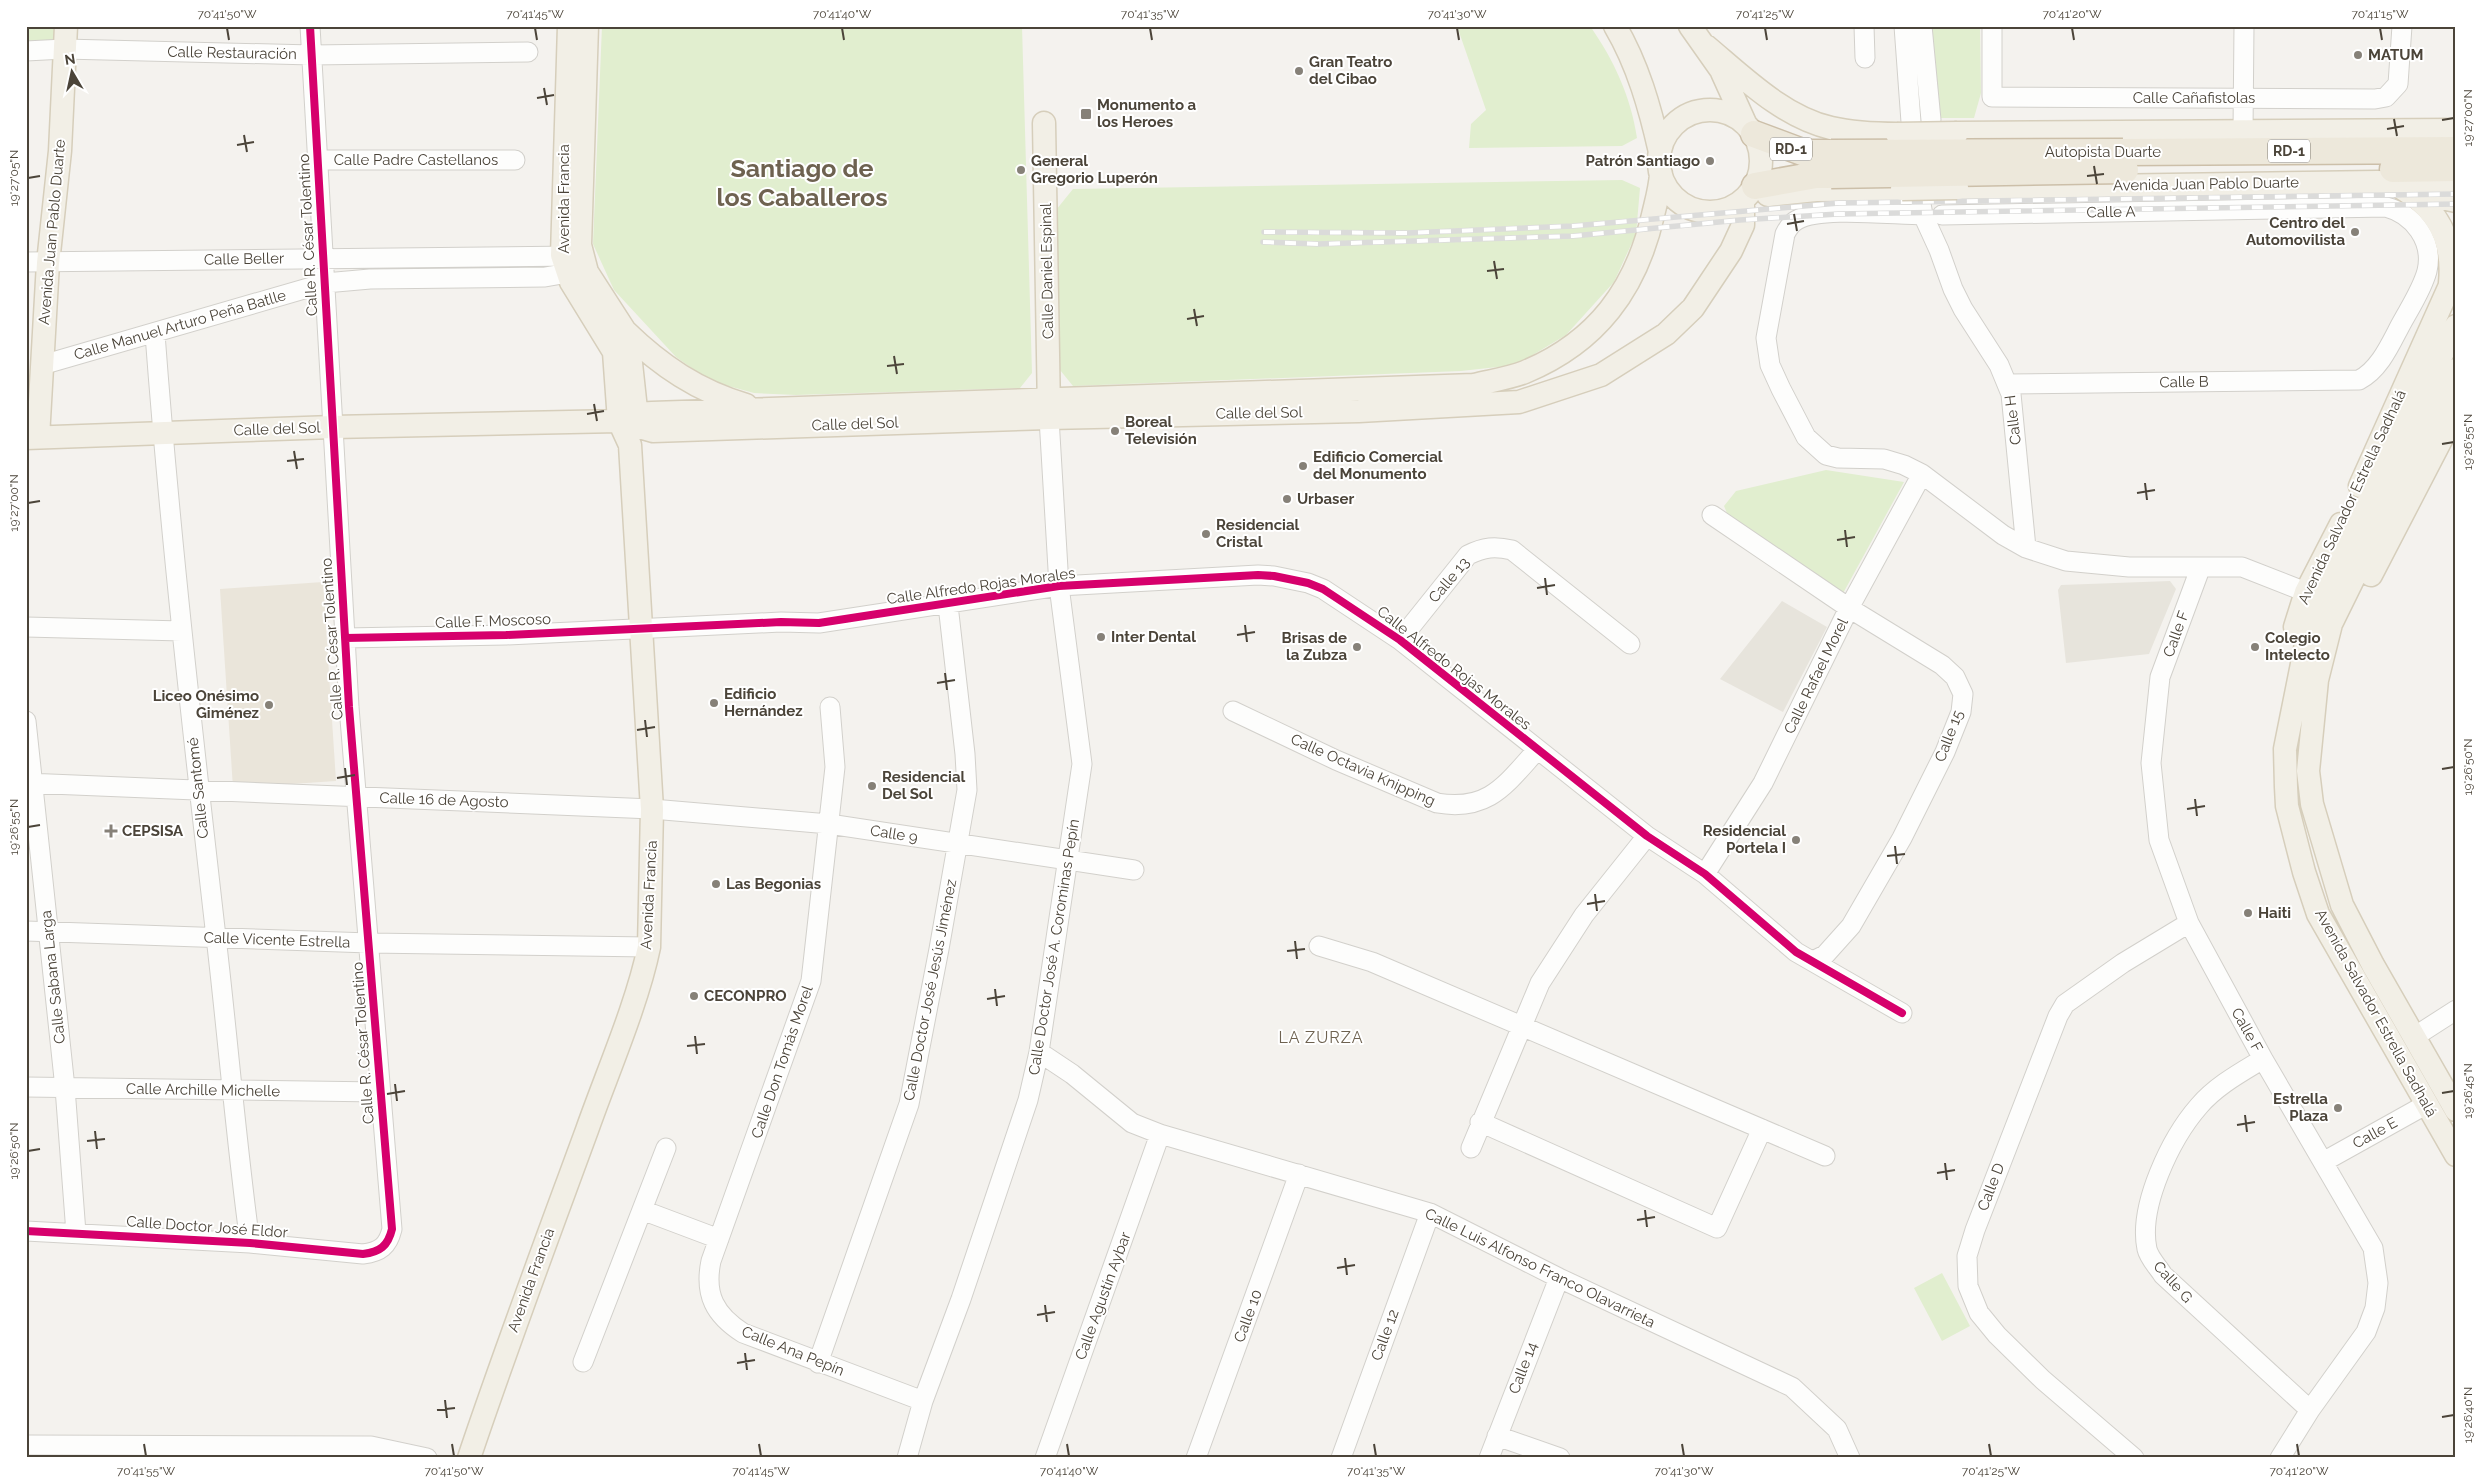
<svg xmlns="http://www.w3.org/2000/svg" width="2482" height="1484" viewBox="0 0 2482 1484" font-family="Raleway,sans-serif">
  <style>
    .residential { fill: #e7e4dc }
    .education { fill: #eae5da }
    .green { fill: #e1eecf }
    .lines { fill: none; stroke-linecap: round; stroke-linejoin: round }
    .minor-casing { stroke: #d2d0cb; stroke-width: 21 }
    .major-casing { stroke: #d6cebb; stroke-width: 25 }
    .highway-casing { stroke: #ccbfa9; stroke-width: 29 }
    .minor { stroke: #fdfdfc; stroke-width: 19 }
    .major { stroke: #f2efe6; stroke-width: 22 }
    .highway { stroke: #ede8db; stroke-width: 26 }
    .rail-casing { stroke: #dbdbda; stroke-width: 5.5 }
    .rail { stroke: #fff; stroke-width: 4; stroke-dasharray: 11; stroke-linecap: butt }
    .major-bridge-casing { stroke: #d6cebb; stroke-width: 25; stroke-linecap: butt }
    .highway-bridge-casing { stroke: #ccbfa9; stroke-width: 29; stroke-linecap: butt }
    .major-bridge { stroke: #f2efe6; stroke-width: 22 }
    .highway-bridge { stroke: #ede8db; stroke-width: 26 }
    .cycleway-casing { stroke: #fff; stroke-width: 11 }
    .cycleway { stroke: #d6006c; stroke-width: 8 }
    .ticks { fill: none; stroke: #4b4439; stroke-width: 2 }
    .poi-dot { fill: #868178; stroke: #fff; stroke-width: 2 }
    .labels { text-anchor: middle; stroke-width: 4; stroke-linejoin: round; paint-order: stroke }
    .shield { fill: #fff; stroke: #817c74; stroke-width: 1 }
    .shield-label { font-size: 14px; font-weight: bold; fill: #4b4439 }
    .street-label { font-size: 15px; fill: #4b4439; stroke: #fff }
    .poi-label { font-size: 15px; font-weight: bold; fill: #4b4439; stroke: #fff; text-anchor: start }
    .neighbourhood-label { font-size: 16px; letter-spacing: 1px; fill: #6e6250; stroke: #fff }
    .town-label { font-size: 25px; font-weight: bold; fill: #6e6250; stroke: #fff }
    .neatline { fill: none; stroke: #4b4439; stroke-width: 2 }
    .ticks-label { font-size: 12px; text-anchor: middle; fill: #4b4439 }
  </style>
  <rect width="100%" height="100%" fill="#f4f2ee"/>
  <path class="residential" d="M 2170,581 L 2176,589 L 2149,654 L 2066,663 L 2058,590 L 2061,585 Z
    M 1782,601 L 1827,627 L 1783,712 L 1720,679 Z"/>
  <path class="education" d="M 323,582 L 336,781 L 233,788 L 220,589 Z"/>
  <path class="green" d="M 26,26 L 58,26 L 58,41 L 26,41 Z
    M 602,26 L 1022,26 L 1032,373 L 1020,388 L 796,395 L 754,393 L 710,381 L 676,357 L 614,290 L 593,244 Z
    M 1457,26 L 1590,26 C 1614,60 1631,97 1637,138 L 1622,146 L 1469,148 L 1471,124 L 1486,110 Z
    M 1929,26 L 1980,26 L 1981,93 L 1974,118 L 1936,118 Z
    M 1622,180 L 1640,188 L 1636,234 L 1614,282 L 1566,335 L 1516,365 L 1461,371 L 1073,386 L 1060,370 L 1056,210 L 1073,189 Z
    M 1826,470 L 1904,482 L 1841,597 L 1737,537 L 1724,506 L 1736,491 Z
    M 1942,1273 L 1970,1326 L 1942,1341 L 1914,1288 Z"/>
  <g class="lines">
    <g class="minor-casing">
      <path id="minor" d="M 1864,26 L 1865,58
        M 1904,26 L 1911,122
        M 1922,26 L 1931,120
        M 1992,26 L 1992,97 L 2375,99 L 2386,97 L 2398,84 L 2402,26
        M 26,51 L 64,49 L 312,55 L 528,52
        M 2243,131 L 2244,26
        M 318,160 L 515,160
        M 1921,204 L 1923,215 L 1939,250 L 1953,289 L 1963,309 L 1999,365 L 2011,394 L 2026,548
        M 1923,215 C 1894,215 1820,206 1797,220 C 1791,223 1788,228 1785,234 L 1766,338 L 1770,365 L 1781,389 L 1806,437 L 1826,455 L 1838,458 L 1884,459 L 1904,465 L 1922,474 L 2003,535 L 2026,548 L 2066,561 L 2129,567 L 2242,567 L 2306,592
        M 1942,215 L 2386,207 C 2413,214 2434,241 2427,271 C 2422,290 2409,309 2400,326 C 2390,345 2379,370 2359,380 L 2008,384
        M 26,262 L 575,256
        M 155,334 C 170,535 193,736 216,937 C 228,1039 236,1141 250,1243
        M 42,365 L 325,283 L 370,279 L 545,277 L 568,273 L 580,267
        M 1712,515 L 1849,608 L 1942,665 L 1955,677 L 1963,694 L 1961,712 L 1945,752 L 1902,838 L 1851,926 L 1825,955 L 1813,961
        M 2200,569 L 2160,677 L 2151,763 L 2159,840 L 2189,923 L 2263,1059 L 2373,1248 L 2378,1283 L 2375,1308 L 2366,1332 L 2310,1410 L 2280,1458
        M 26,627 L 182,631
        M 345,638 L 506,635 L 781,622 L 819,623 L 1059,586 L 1258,575 L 1274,576 L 1308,583 L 1323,589 L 1400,640 L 1647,836 L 1705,874 L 1796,952 L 1902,1013
        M 1400,640 L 1468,555 C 1484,547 1495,546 1512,550 L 1630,644
        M 830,707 L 835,767 L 811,981 L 711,1261 C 704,1295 715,1315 743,1333 L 923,1401
        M 1233,711 L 1336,760 L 1437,803 C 1489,812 1506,784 1537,750
        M 26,721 L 65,1088 L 76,1233
        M 26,783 L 652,809 L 829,824 L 1134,870
        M 1705,874 L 1763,783 L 1849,608 L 1922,474
        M 26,931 L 369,943 L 649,947
        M 1319,946 L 1372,962 L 1825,1156
        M 2414,1037 L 2456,1010
        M 1039,1052 L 1072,1074 L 1132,1123 L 1160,1134 L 1430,1213 L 1559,1278 L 1792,1387 L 1837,1429 L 1850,1458
        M 2263,1059 C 2240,1073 2216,1086 2199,1106 C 2171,1138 2138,1206 2147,1249 C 2149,1258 2158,1267 2163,1275 L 2310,1410
        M 26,1087 L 380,1092
        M 1480,1122 L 1717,1228 L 1762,1129
        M 1471,1148 L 1540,983 L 1584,915 L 1647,836
        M 2323,1162 L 2427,1104
        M 642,1210 L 719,1239
        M 26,1231 L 250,1243 L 363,1254 C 380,1252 388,1246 392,1229 L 349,707 L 310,26
        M 583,1362 L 666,1148
        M 818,1363 L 909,1104 L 939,949 L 967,790 L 965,754 L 948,605
        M 1497,1436 L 1560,1458
        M 26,1445 L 371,1446 L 427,1458
        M 907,1458 L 923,1401 L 961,1299 L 1028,1100 L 1039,1052 L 1082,764 L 1059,586 L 1049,418
        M 1045,1458 L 1160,1134
        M 1196,1458 L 1299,1174
        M 1341,1458 L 1430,1213
        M 1489,1458 L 1559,1278
        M 2134,1458 L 2043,1380 L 1997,1335 L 1979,1313 L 1968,1286 L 1967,1256 L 1975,1230 L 2058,1016 L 2065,1004 L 2123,963 L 2189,923"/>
    </g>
    <g class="major-casing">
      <path id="major" d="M 587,26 L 580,245 L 587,272 L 625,331 L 630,354 L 638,428
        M 1615,26 C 1638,65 1650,108 1660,152
        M 1690,26 L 1721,70 L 1745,123
        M 1706,46 C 1743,77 1783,117 1831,128 C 1853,133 1875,134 1897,134
        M1659 161a51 51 0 1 1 102 0a51 51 0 1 1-102 0Z
        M 1044,123 L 1049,412
        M 1957,133 L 2456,130
        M 1957,188 L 2377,182 L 2456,184
        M 2403,189 C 2439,210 2454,242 2450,283
        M 2414,192 L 2456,201
        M 1768,195 L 1816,190 L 1902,189
        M 2456,326 L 2321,597 L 2307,639 L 2285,749 L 2286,787 L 2287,806 L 2304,872 L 2318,914 L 2456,1155
        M 625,331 C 661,366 698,391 746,405
        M 2456,370 L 2331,624 L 2317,680 L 2308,771 L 2312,804 L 2342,905 L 2373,965 L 2456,1110
        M 619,421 L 636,414 L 652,413 L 1474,385 C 1490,381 1510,378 1525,372 C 1597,342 1636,289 1653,215 C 1656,202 1660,189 1661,174
        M 38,437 L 48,263 L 60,151 L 66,26
        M 26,438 L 333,427 L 619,421 L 653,431 L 1049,418 L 1359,411 L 1519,402 L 1601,375 L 1666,334 L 1693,308 L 1731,251 L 1743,225 L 1743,200
        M 2360,486 L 2456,272
        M 2371,575 L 2456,411
        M 2295,627 L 2306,592 L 2341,524
        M 469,1458 C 506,1348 547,1239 587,1130 C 607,1073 637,1005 649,947 L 652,809 L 630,445 L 619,421 L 614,352 L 571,282 L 562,255 L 569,26"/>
    </g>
    <g class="highway-casing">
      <path id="highway" d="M 1754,134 L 1805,153 L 1831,153
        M 2123,152 L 2456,150
        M 2393,169 L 2456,168
        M 1755,186 L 1816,175 L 1831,175"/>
    </g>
    <use href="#minor" class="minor"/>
    <use href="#major" class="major"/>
    <use href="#highway" class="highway"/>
    <g class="rail-casing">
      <path id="rail" d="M 1264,232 L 1407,233 L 1573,226 L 1839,203 L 2456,194
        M 1263,242 L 1318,244 L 1573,236 L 1740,220 L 1838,214 L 2456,204"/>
    </g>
    <use href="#rail" class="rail"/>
    <g class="major-bridge-casing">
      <path id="major-bridge" d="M 1897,134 L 1957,133
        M 1902,189 L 1957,188"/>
    </g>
    <g class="highway-bridge-casing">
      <path id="highway-bridge" d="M 1831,153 L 2123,152
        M 1831,175 L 2125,170"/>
    </g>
    <use href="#major-bridge" class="major-bridge"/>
    <use href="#highway-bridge" class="highway-bridge"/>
    <g class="cycleway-casing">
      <path id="cycleway" d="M 345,638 L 506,635 L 781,622 L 819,623 L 1059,586 L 1258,575 L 1274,576 L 1308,583 L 1323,589 L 1400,640 L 1647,836 L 1705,874 L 1796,952 L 1902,1013
        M 26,1231 L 250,1243 L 363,1254 C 380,1252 388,1246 392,1229 L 349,707 L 310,26"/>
    </g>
    <use href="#cycleway" class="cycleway"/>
  </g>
  <path class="ticks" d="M 227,28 L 229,40M 535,28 L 537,40M 842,28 L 844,40M 1150,28 L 1152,40M 1457,28 L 1459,40M 1765,28 L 1767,40M 2072,28 L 2074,40M 2380,28 L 2382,40M 544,88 L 547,105M 537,98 L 554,95M 2394,119 L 2397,136M 2442,120 L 2454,118M 2387,129 L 2404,126M 244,135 L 247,152M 237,145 L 254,142M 2094,166 L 2097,184M 2087,176 L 2104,174M 28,178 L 40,176M 1794,214 L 1797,231M 1787,224 L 1804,221M 1494,261 L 1497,279M 1487,271 L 1504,269M 1194,309 L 1197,326M 1187,319 L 1204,316M 894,356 L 897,374M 887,366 L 904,364M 594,404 L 597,421M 587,414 L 604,411M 2442,444 L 2454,442M 294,451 L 297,469M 287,461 L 304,459M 2145,483 L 2147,500M 2137,493 L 2155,490M 28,503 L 40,501M 1845,530 L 1847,547M 1837,540 L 1855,537M 1545,578 L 1547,595M 1537,588 L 1555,585M 1245,625 L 1247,642M 1237,635 L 1255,632M 945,673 L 947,690M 937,683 L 955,680M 645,720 L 647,737M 637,730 L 655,727M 345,768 L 347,785M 2442,769 L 2454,767M 337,778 L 355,775M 2195,799 L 2197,816M 2187,809 L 2205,806M 28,827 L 40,825M 1895,846 L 1897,864M 1887,856 L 1905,854M 1595,894 L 1597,911M 1587,904 L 1605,901M 1295,941 L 1297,959M 1287,951 L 1305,949M 995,989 L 997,1006M 987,999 L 1005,996M 695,1036 L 697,1054M 687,1046 L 705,1044M 395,1084 L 397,1101M 2442,1093 L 2454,1091M 387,1094 L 405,1091M 2245,1115 L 2247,1132M 2237,1125 L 2255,1122M 95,1131 L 97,1149M 87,1141 L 105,1139M 28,1151 L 40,1149M 1945,1163 L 1947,1180M 1937,1173 L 1955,1170M 1645,1210 L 1647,1227M 1637,1220 L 1655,1217M 1345,1258 L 1347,1275M 1337,1268 L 1355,1265M 1045,1305 L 1047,1322M 1037,1315 L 1055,1312M 745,1353 L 747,1370M 737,1363 L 755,1360M 445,1400 L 447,1418M 437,1410 L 455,1408M 2442,1417 L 2454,1415M 144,1444 L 146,1456M 452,1444 L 454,1456M 759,1444 L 761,1456M 1067,1444 L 1069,1456M 1374,1444 L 1376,1456M 1682,1444 L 1684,1456M 1989,1444 L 1991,1456M 2297,1444 L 2299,1456"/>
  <g class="poi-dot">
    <circle cx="2358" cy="55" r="5"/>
    <circle cx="1299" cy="71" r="5"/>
    <rect x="1080" y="108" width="12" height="12" rx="2.5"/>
    <circle cx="1710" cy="161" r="5"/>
    <circle cx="1021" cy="170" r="5"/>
    <circle cx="2355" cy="232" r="5"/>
    <circle cx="1115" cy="431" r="5"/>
    <circle cx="1303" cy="466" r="5"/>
    <circle cx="1287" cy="499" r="5"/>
    <circle cx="1206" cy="534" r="5"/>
    <circle cx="1101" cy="637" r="5"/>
    <circle cx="1357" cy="647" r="5"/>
    <circle cx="2255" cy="647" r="5"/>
    <circle cx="714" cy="703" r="5"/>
    <circle cx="269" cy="705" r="5"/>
    <circle cx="872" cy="786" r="5"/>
    <path d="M108.5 823.5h5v5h5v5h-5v5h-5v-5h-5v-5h5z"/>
    <circle cx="1796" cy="840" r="5"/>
    <circle cx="716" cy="884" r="5"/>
    <circle cx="2248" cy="913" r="5"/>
    <circle cx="694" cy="996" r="5"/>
    <circle cx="2338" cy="1108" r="5"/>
  </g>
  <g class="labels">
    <g class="shield">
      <rect x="1770" y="137.5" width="42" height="23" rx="4"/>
      <rect x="2268" y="139.5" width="42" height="23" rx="4"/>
    </g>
    <g class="shield-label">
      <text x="1791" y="154">RD-1</text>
      <text x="2289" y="156">RD-1</text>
    </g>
    <g class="street-label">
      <text transform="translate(232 53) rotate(1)" y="5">Calle Restauración</text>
      <text x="2194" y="103">Calle Cañafistolas</text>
      <text x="2103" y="157">Autopista Duarte</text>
      <text x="416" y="165">Calle Padre Castellanos</text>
      <text transform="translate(2206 184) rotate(-1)" y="5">Avenida Juan Pablo Duarte</text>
      <text transform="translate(564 199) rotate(-90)" y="5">Avenida Francia</text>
      <text transform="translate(2111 212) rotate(-1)" y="5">Calle A</text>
      <text transform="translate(52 232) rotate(-85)" y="5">Avenida Juan Pablo Duarte</text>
      <text transform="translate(308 235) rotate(-93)" y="5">Calle R. César Tolentino</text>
      <text transform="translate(244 259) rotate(-1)" y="5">Calle Beller</text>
      <text transform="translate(1047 271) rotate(-91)" y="5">Calle Daniel Espinal</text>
      <text transform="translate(180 325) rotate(-16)" y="5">Calle Manuel Arturo Peña Batlle</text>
      <text transform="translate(2184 382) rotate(-1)" y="5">Calle B</text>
      <text transform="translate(1259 413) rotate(-1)" y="5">Calle del Sol</text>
      <text transform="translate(2013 420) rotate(-97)" y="5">Calle H</text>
      <text transform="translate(855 424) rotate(-2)" y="5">Calle del Sol</text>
      <text transform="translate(277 429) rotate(-2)" y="5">Calle del Sol</text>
      <text transform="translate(2352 497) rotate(-65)" y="5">Avenida Salvador Estrella Sadhalá</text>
      <text transform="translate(1449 580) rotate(-50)" y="5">Calle 13</text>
      <text transform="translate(981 586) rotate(-8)" y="5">Calle Alfredo Rojas Morales</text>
      <text transform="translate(493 621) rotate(-2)" y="5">Calle F. Moscoso</text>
      <text transform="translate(2176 634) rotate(-70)" y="5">Calle F</text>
      <text transform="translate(332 639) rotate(-94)" y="5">Calle R. César Tolentino</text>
      <text transform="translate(1454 668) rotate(38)" y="5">Calle Alfredo Rojas Morales</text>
      <text transform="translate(1816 676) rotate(-64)" y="5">Calle Rafael Morel</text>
      <text transform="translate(1949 736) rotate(-69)" y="5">Calle 15</text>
      <text transform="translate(1363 770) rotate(24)" y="5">Calle Octavia Knipping</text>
      <text transform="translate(198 788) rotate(-96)" y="5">Calle Santomé</text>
      <text transform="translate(444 800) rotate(2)" y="5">Calle 16 de Agosto</text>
      <text transform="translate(894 834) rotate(9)" y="5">Calle 9</text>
      <text transform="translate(649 895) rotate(-87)" y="5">Avenida Francia</text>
      <text transform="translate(277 940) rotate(2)" y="5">Calle Vicente Estrella</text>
      <text transform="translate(1054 947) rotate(-81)" y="5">Calle Doctor José A. Corominas Pepín</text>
      <text transform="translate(53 977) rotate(-96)" y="5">Calle Sabana Larga</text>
      <text transform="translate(930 990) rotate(-79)" y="5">Calle Doctor José Jesús Jiménez</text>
      <text transform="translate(2376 1013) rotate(61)" y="5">Avenida Salvador Estrella Sadhalá</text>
      <text transform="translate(2247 1030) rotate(61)" y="5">Calle F</text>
      <text transform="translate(363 1043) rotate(-94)" y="5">Calle R. César Tolentino</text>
      <text transform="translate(782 1062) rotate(-71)" y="5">Calle Don Tomás Morel</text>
      <text transform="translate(203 1090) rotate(1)" y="5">Calle Archille Michelle</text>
      <text transform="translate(2375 1133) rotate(-29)" y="5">Calle E</text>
      <text transform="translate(1991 1187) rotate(-69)" y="5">Calle D</text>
      <text transform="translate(207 1227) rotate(4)" y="5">Calle Doctor José Eldor</text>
      <text transform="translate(1540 1268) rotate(26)" y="5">Calle Luis Alfonso Franco Olavarrieta</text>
      <text transform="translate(531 1280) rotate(-70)" y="5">Avenida Francia</text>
      <text transform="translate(2173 1282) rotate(48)" y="5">Calle G</text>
      <text transform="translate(1103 1296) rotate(-70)" y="5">Calle Agustín Aybar</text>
      <text transform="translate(1248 1316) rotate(-70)" y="5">Calle 10</text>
      <text transform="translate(1385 1335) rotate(-70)" y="5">Calle 12</text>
      <text transform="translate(793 1351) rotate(22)" y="5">Calle Ana Pepín</text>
      <text transform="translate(1523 1368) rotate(-69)" y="5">Calle 14</text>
    </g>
    <g class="poi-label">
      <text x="2368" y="60">MATUM</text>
      <text x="1309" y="67">Gran Teatro<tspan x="1309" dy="17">del Cibao</tspan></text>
      <text x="1097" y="110">Monumento a<tspan x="1097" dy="17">los Heroes</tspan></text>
      <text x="1031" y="166">General<tspan x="1031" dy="17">Gregorio Luperón</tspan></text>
      <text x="1700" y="166" text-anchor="end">Patrón Santiago</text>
      <text x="2345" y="228" text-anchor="end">Centro del<tspan x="2345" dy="17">Automovilista</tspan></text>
      <text x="1125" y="427">Boreal<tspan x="1125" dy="17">Televisión</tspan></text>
      <text x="1313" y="462">Edificio Comercial<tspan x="1313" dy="17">del Monumento</tspan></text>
      <text x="1297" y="504">Urbaser</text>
      <text x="1216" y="530">Residencial<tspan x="1216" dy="17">Cristal</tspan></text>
      <text x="1111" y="642">Inter Dental</text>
      <text x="1347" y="643" text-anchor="end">Brisas de<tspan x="1347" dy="17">la Zubza</tspan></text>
      <text x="2265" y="643">Colegio<tspan x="2265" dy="17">Intelecto</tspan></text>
      <text x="724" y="699">Edificio<tspan x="724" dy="17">Hernández</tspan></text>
      <text x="259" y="701" text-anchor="end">Liceo Onésimo<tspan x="259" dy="17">Giménez</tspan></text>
      <text x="882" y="782">Residencial<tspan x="882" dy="17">Del Sol</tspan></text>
      <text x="122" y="836">CEPSISA</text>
      <text x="1786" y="836" text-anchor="end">Residencial<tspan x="1786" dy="17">Portela I</tspan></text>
      <text x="726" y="889">Las Begonias</text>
      <text x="2258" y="918">Haiti</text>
      <text x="704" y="1001">CECONPRO</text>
      <text x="2328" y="1104" text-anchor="end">Estrella<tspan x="2328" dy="17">Plaza</tspan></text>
    </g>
    <g class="neighbourhood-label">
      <text x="1321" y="1043">LA ZURZA</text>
    </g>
    <g class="town-label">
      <text x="802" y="177">Santiago de<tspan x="802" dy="29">los Caballeros</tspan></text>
    </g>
  </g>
  <rect width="2482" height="1484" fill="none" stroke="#ffffff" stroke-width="55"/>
  <g transform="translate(72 72) rotate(351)" stroke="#ffffff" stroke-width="4" paint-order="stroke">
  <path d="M0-4L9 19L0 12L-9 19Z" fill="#4b4439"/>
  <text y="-8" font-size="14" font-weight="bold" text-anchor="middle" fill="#4b4439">N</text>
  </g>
  <rect x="28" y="28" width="2426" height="1428" class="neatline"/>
  <g class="ticks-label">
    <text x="227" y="18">70°41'50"W</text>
    <text x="535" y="18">70°41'45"W</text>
    <text x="842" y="18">70°41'40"W</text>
    <text x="1150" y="18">70°41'35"W</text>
    <text x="1457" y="18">70°41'30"W</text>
    <text x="1765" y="18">70°41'25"W</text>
    <text x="2072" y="18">70°41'20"W</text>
    <text x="2380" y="18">70°41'15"W</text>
    <text transform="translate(2468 118) rotate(-90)" y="4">19°27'00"N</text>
    <text transform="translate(14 178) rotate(-90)" y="4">19°27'05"N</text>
    <text transform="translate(2468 442) rotate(-90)" y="4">19°26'55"N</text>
    <text transform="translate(14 503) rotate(-90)" y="4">19°27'00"N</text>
    <text transform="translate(2468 767) rotate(-90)" y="4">19°26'50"N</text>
    <text transform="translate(14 827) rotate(-90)" y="4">19°26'55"N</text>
    <text transform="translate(2468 1091) rotate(-90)" y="4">19°26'45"N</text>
    <text transform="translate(14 1151) rotate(-90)" y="4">19°26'50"N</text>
    <text transform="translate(2468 1415) rotate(-90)" y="4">19°26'40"N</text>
    <text x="146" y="1475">70°41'55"W</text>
    <text x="454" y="1475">70°41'50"W</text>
    <text x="761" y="1475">70°41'45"W</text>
    <text x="1069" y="1475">70°41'40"W</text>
    <text x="1376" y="1475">70°41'35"W</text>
    <text x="1684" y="1475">70°41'30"W</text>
    <text x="1991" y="1475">70°41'25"W</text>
    <text x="2299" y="1475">70°41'20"W</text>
  </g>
</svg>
